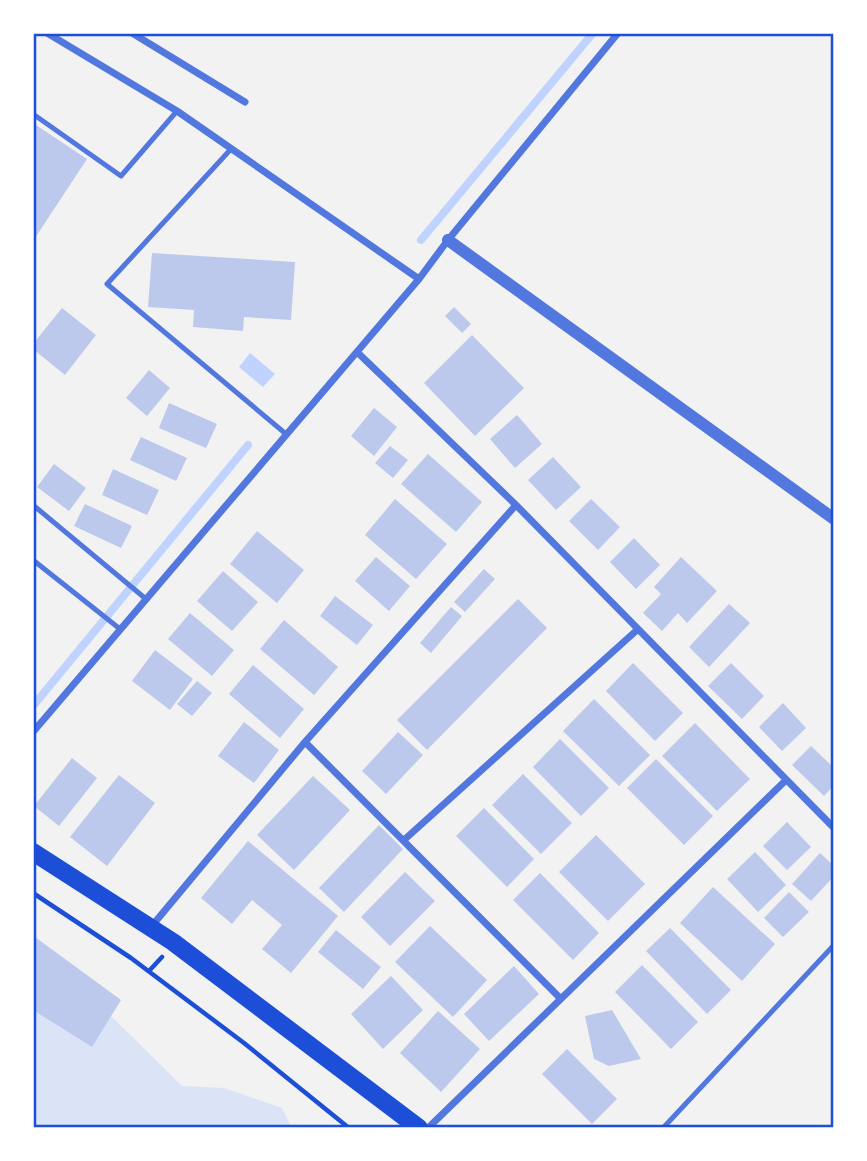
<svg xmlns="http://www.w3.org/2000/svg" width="867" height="1161" viewBox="0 0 867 1161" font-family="'Space Grotesk',sans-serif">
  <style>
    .green { fill: #dbe4f7 }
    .water { fill: #bfd3fe }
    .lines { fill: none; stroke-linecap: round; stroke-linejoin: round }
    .stream { stroke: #bfd3fe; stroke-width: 8 }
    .building { fill: #bdc9ec }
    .path { stroke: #1d4ed8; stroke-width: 4.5 }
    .service { stroke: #5277de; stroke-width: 5 }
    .minor { stroke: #5277de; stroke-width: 7 }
    .tertiary { stroke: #5277de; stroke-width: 12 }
    .primary { stroke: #1d4ed8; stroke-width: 18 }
    .neatline { fill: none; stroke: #1d4ed8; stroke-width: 2.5 }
  </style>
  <rect width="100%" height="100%" fill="#f2f2f2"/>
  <path class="green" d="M 33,959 L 112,1017 L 182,1086 L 224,1088 L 282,1108 L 292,1128 L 33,1128 Z"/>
  <path class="water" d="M 250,353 L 275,374 L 263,387 L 239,367 Z"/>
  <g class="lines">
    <path class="stream" d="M 421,240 L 593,33
      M 33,706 L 248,445"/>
  </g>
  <path class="building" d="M 33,123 L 87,159 L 33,241 Z
    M 152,253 L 295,262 L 291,320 L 244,317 L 243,331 L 193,327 L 194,310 L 148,307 Z
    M 454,307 L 471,324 L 462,333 L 445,316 Z
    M 62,308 L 96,335 L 65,375 L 33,349 L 33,344 Z
    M 472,335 L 524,388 L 475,436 L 424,383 Z
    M 149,370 L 170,388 L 147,416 L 126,398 Z
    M 169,403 L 217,424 L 206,448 L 159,428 Z
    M 374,408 L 397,427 L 374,456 L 351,436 Z
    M 517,415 L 542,444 L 515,468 L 490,439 Z
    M 141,437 L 187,458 L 176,481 L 130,460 Z
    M 390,446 L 408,460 L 393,478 L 375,463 Z
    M 428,454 L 482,502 L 456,532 L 401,484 Z
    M 553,457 L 581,487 L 556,510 L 528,480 Z
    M 54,464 L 86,488 L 69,511 L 37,487 Z
    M 113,469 L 159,490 L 147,515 L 102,495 Z
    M 395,499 L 447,544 L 416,579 L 365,535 Z
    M 591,499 L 620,527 L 598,550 L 569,521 Z
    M 85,504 L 132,526 L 121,548 L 74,526 Z
    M 257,531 L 304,570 L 277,603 L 230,564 Z
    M 634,538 L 660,565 L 636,589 L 610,562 Z
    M 376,557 L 410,586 L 389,611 L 355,581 Z
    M 681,557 L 717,591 L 687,623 L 678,613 L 662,631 L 643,613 L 661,594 L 654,587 Z
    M 484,569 L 495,579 L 465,612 L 454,602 Z
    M 223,571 L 258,602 L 232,631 L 197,601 Z
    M 335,596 L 373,625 L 357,645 L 320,616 Z
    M 518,599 L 547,628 L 427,750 L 397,720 Z
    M 729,604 L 750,623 L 709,667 L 689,647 Z
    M 451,607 L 462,616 L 431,653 L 420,643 Z
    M 190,613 L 234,650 L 212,676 L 168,639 Z
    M 284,620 L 338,667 L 314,695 L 260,649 Z
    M 155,650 L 193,679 L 170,710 L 132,681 Z
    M 633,663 L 683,713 L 655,741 L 606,691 Z
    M 731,663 L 764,696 L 742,719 L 708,686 Z
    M 253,665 L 304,709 L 280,738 L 229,694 Z
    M 197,681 L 212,693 L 192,716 L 177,704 Z
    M 594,699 L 650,755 L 619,786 L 563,731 Z
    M 783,703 L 806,728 L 782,751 L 759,727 Z
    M 244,722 L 279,750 L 254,783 L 218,756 Z
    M 695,723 L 750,779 L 717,811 L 662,756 Z
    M 398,732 L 423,755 L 386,794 L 362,771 Z
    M 560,739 L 609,788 L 581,816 L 533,767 Z
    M 811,746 L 834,768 L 834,785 L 824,796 L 792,765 Z
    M 72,758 L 97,778 L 59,826 L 34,806 Z
    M 656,759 L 713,816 L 684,845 L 627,788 Z
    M 523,774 L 572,823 L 541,854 L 492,805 Z
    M 119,775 L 155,803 L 107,866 L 70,837 Z
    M 313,776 L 350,810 L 294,870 L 257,835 Z
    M 484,808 L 534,859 L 507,887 L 456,836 Z
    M 787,822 L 811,847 L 787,870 L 763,846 Z
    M 379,825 L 403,849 L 344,912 L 319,888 Z
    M 596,835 L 645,884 L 608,921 L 559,872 Z
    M 248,841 L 338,916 L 291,973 L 262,949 L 282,925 L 252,900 L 232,924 L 201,898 Z
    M 755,852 L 786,885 L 758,912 L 727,879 Z
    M 820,853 L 834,866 L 834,876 L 811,901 L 792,884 Z
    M 405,872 L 435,901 L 390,946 L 361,917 Z
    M 540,873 L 599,933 L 573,960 L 513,900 Z
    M 713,887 L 775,944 L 742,981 L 680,923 Z
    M 789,892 L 809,912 L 783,937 L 764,918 Z
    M 430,926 L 487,980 L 453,1017 L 395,962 Z
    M 670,928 L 731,990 L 707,1014 L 646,951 Z
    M 336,930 L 381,967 L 363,989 L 318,952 Z
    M 35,937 L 121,1000 L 92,1047 L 33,1010 Z
    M 642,965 L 698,1022 L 671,1049 L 615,992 Z
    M 514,966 L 539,994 L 489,1041 L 464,1014 Z
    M 391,976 L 423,1010 L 383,1049 L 351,1014 Z
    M 612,1010 L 641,1059 L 609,1066 L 594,1059 L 585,1016 Z
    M 438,1011 L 480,1049 L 441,1092 L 400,1053 Z
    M 567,1049 L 617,1099 L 592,1124 L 542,1074 Z"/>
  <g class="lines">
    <path class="path" d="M 33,893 L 131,958 L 244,1043 L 349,1128
      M 149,971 L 162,957"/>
    <path class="service" d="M 33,114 L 121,176 L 177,111
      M 231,149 L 107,284 L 286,434
      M 33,505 L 146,599
      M 33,560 L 120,629
      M 663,1128 L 834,945"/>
    <path class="minor" d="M 47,33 L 177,111 L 419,279
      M 132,33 L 245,102
      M 357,352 L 516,505 L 834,828
      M 33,732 L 419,279 L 448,240 L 618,33
      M 305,742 L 560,998
      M 404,840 L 637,630
      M 151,927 L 305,742 L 516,505
      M 428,1128 L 785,781"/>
    <path class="tertiary" d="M 448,240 L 834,519"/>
    <path class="primary" d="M 33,852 L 173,942 L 419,1128"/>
  </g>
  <rect width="867" height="1161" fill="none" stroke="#ffffff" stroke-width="70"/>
  <rect x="35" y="35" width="797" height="1091" class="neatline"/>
</svg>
